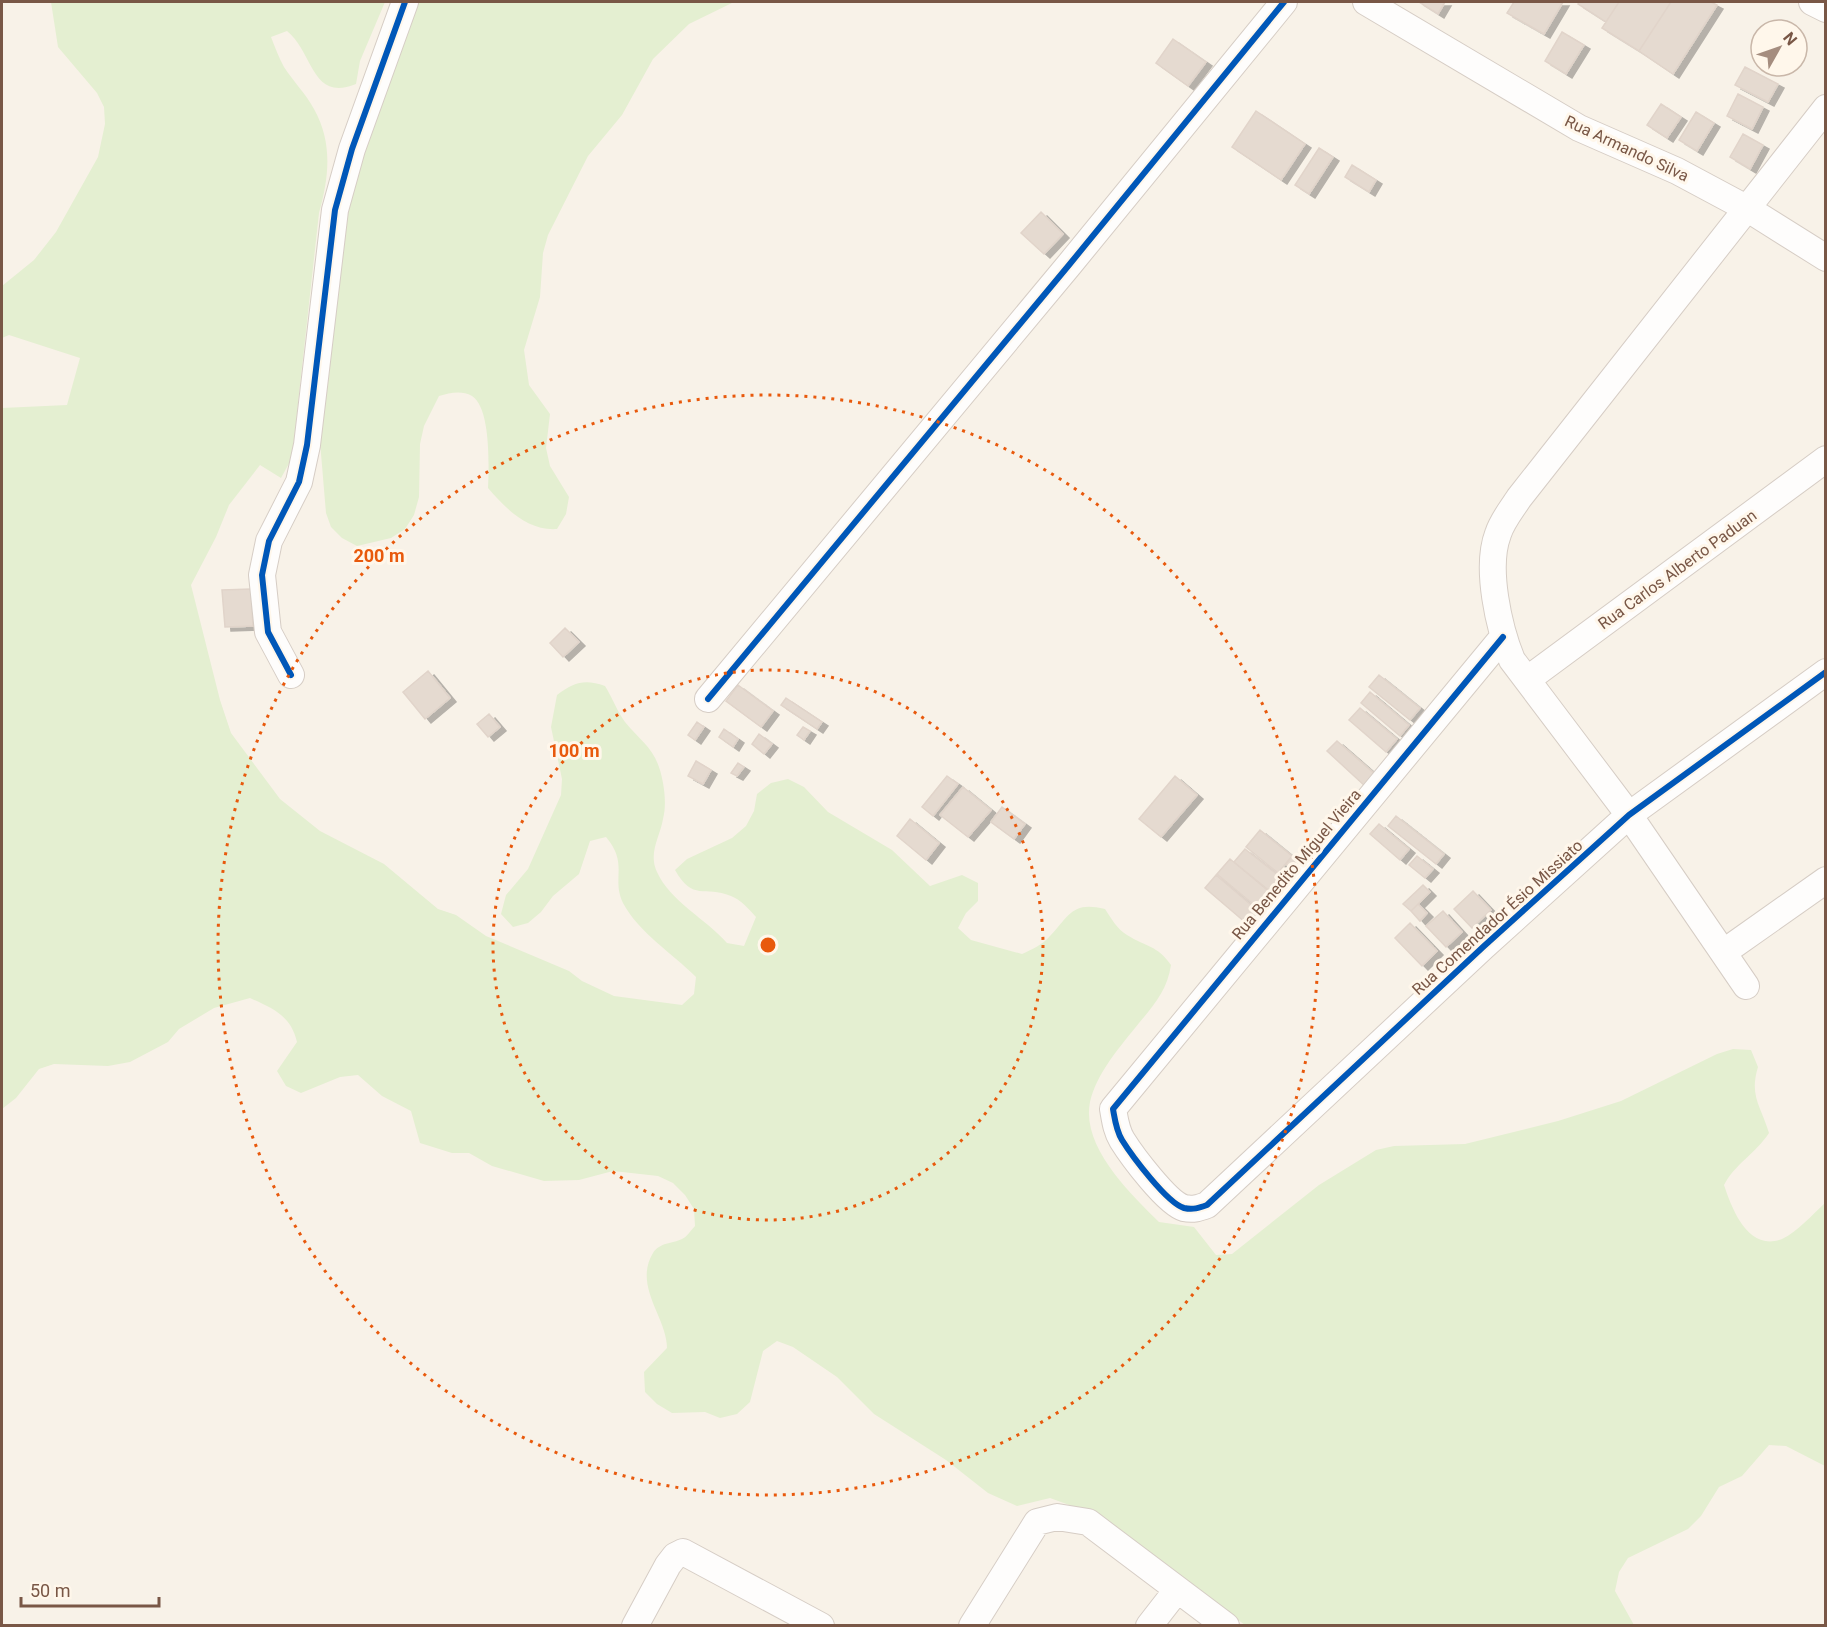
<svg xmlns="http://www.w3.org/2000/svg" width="1827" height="1627" viewBox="0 0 1827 1627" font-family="Roboto,sans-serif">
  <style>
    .green { fill: #e4efd1 }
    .building { fill: #e5dad0; stroke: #e1d4ca; stroke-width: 1.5; filter: url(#shadow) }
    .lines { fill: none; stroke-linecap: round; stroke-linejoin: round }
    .minor-casing { stroke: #d6cdc5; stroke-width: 28 }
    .minor { stroke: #fefdfc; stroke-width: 26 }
    .cycleway-casing { stroke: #fff7eb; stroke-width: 10 }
    .cycleway { stroke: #0057b8; stroke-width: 6 }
    .ring { fill: none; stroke: #e8590c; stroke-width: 3; stroke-dasharray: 3 6 }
    .labels { text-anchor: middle; stroke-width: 6; stroke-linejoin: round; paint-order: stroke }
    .street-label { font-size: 16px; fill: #795746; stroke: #fff7eb }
    .centre { fill: #e8590c; stroke: #fff7eb; stroke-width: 3 }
    .ring-label { font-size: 18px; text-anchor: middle; font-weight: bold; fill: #e8590c; stroke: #fff7eb; stroke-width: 6; stroke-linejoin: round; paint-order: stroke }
  </style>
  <defs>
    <filter id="shadow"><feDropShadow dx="6" dy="4" stdDeviation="0" flood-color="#0004"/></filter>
  </defs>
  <rect width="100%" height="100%" fill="#f8f2e8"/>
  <path class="green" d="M 51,2 L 385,2 L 360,61 L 356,84 C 311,102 314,53 287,31 L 271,37 C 275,47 279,58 284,67 C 293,81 306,94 314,109 C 333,143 329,177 319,213 L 292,458 L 281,478 L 260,465 L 229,505 L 216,537 L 191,585 L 220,700 L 231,733 L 280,799 L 320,831 L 384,864 L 438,909 L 456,915 L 486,936 L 569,971 L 582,981 L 614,996 L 682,1005 L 694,994 L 696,977 C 672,953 639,933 623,903 C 611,878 629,864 606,837 L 590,841 L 579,874 L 553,896 L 541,912 L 528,923 L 513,927 L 501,914 L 506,895 L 528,869 L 561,795 L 562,779 L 551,727 L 557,695 C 574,682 585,679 605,686 C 612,697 617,711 625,722 C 644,745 657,749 663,783 C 665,794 666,808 663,819 C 660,837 648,853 657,872 C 670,901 706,919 727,943 L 744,946 L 756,917 C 749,909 741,900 731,896 C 704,885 693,902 675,870 L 687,859 L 732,838 L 746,826 L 754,811 L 757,794 L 771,783 L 788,779 L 804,787 L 828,812 L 892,850 L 930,886 L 962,875 L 978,883 L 978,901 L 966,913 L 958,928 L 971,940 L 1022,954 C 1033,949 1042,945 1050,936 C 1070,915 1072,901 1105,909 C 1111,918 1117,929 1127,935 C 1146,947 1157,945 1171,965 C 1167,992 1152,1007 1135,1028 C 1118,1049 1096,1075 1090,1102 C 1081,1147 1131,1194 1159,1222 L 1194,1227 L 1216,1255 L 1232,1254 L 1319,1185 L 1376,1150 L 1394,1146 L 1465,1144 L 1558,1121 L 1621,1101 L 1717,1054 L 1733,1049 L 1751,1050 L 1758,1067 C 1749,1096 1761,1106 1769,1133 C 1756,1153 1735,1164 1724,1185 C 1732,1209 1748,1252 1782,1239 C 1797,1232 1813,1214 1825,1203 L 1825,1466 L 1786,1446 L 1769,1445 L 1742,1476 L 1719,1487 L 1701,1516 L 1688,1529 L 1628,1558 L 1619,1572 L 1615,1591 L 1634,1625 L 1245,1625 L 1091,1513 L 1050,1498 L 1017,1506 L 988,1493 L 946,1460 L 874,1414 L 837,1377 L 793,1347 L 777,1341 L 763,1351 L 750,1402 L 737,1414 L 720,1418 L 705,1412 L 672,1413 L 657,1404 L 645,1392 L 644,1372 L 667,1348 C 667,1318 633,1286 653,1253 C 660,1242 672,1244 682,1239 C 687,1237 691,1230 695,1226 L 694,1209 L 685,1195 L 673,1183 L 658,1176 L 613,1171 L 579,1180 L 544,1181 L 492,1166 L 469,1153 L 452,1153 L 420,1143 L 411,1111 L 382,1096 L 358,1075 L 340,1077 L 301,1093 L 286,1086 L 277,1071 L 297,1042 C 291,1016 274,1009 250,998 L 214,1008 L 179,1029 L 168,1042 L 130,1062 L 108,1066 L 54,1064 L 39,1069 L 16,1098 L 2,1109 L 2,408 L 67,405 L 80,358 L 9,335 L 2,338 L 2,286 L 34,260 L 56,232 L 98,157 L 105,124 L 104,107 L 97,93 L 58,47 Z
    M 416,2 L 734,2 L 689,24 L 653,59 L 622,115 L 588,156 L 548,235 L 543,253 L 540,297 L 524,350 L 529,385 L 550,414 L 546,448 L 550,466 L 569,497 L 566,514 L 557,529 C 528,531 506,509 488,488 C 489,468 491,408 472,396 C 461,390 450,393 439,396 L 424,426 L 420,444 L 419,497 L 414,515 L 405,529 L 391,538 L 357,546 L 342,538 L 331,527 L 326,513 L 319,430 L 347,194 Z"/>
  <path class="building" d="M 1419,2 L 1445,2 L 1438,14 Z
    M 1514,2 L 1563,2 L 1544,34 L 1507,13 Z
    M 1579,2 L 1619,2 L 1606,22 L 1578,4 Z
    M 1619,2 L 1671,2 L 1639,51 L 1602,28 Z
    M 1671,2 L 1711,2 L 1717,5 L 1673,74 L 1639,51 Z
    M 1562,32 L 1584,45 L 1566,74 L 1545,61 Z
    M 1173,39 L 1206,62 L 1188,86 L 1156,63 Z
    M 1745,67 L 1778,84 L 1768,102 L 1735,85 Z
    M 1738,94 L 1763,107 L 1752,129 L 1727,116 Z
    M 1661,104 L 1681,117 L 1667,138 L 1647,125 Z
    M 1256,111 L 1305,144 L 1281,180 L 1232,147 Z
    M 1696,112 L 1714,123 L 1697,151 L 1679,140 Z
    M 1743,134 L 1763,145 L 1750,169 L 1730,157 Z
    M 1319,148 L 1333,157 L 1309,194 L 1295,185 Z
    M 1352,165 L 1376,180 L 1369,192 L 1345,177 Z
    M 1041,212 L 1063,234 L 1044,254 L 1021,233 Z
    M 251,589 L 253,626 L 225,627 L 222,590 Z
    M 565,628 L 579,642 L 563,657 L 550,643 Z
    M 428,671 L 450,698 L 425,719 L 403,692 Z
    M 1379,675 L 1420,708 L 1410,720 L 1369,687 Z
    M 738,685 L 773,711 L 761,727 L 726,701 Z
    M 1370,692 L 1409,725 L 1400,736 L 1361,703 Z
    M 786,698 L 822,722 L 817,729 L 781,705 Z
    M 1360,708 L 1397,739 L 1386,752 L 1349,720 Z
    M 489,714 L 500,727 L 488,737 L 477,724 Z
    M 697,722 L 704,727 L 695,740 L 688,735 Z
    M 803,727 L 810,731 L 804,740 L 797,735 Z
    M 724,729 L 738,739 L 733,747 L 719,737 Z
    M 759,734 L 772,744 L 764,754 L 752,744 Z
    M 1337,741 L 1376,775 L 1366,787 L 1327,751 Z
    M 696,761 L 711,770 L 703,784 L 688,776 Z
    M 738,763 L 744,767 L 737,776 L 731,773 Z
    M 947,776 L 958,784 L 933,816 L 922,807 Z
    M 1175,776 L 1197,795 L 1161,837 L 1139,819 Z
    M 963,787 L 991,810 L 968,837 L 940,815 Z
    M 1002,807 L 1025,824 L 1014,839 L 991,822 Z
    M 1396,816 L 1444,854 L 1436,864 L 1388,826 Z
    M 910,819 L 939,843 L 926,860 L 897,836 Z
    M 1379,824 L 1409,849 L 1400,860 L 1370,834 Z
    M 1260,830 L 1292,856 L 1278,873 L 1246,847 Z
    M 1245,849 L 1283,879 L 1272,893 L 1234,862 Z
    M 1292,856 L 1302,864 L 1296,872 L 1286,864 Z
    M 1417,856 L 1433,869 L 1425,878 L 1409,865 Z
    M 1230,859 L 1272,894 L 1259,909 L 1217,874 Z
    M 1216,875 L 1257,910 L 1246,923 L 1205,888 Z
    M 1423,885 L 1430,892 L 1411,911 L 1403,904 Z
    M 1473,891 L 1491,910 L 1472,928 L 1454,909 Z
    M 1418,904 L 1427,913 L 1420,921 L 1411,911 Z
    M 1443,911 L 1462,932 L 1446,947 L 1426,926 Z
    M 1410,923 L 1437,951 L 1422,966 L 1395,938 Z"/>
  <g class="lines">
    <g class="minor-casing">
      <path id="minor" d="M 1366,2 L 1579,128 L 1677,171 L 1748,209 L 1826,258
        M 1812,2 L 1826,9
        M 1503,637 L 1113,1109 C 1115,1120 1116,1130 1122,1140 C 1132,1156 1167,1203 1184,1208 C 1193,1210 1199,1208 1207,1205 L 1483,947 L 1629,815 L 1826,672
        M 291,675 L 268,632 L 262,575 L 269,541 L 299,482 L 307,445 L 335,210 L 352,149 L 405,2
        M 1528,679 L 1826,459
        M 708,699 L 1069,265 L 1284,2
        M 1724,952 L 1826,880
        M 1746,986 L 1629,815 L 1512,660 C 1499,628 1485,568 1498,534 C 1502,521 1512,509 1519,498 L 1826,108
        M 635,1626 L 668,1565 L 675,1556 L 683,1552 L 821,1626
        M 972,1626 L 1037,1522 L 1057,1517 L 1088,1522 L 1226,1626
        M 1149,1626 L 1177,1590"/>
    </g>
    <use href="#minor" class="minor"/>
    <g class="cycleway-casing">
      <path id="cycleway" d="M 1503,637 L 1113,1109 C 1115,1120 1116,1130 1122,1140 C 1132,1156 1167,1203 1184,1208 C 1193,1210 1199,1208 1207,1205 L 1483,947 L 1629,815 L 1826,672
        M 291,675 L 268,632 L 262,575 L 269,541 L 299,482 L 307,445 L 335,210 L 352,149 L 405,2
        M 708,699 L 1069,265 L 1284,2"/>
    </g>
    <use href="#cycleway" class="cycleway"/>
  </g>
  <g class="ring">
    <circle cx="768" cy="945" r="275"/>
    <circle cx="768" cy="945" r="550"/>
  </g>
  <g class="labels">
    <g class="street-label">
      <text transform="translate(1627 148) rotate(25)" y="6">Rua Armando Silva</text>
      <text transform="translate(1677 569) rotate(-36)" y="6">Rua Carlos Alberto Paduan</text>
      <text transform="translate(1296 864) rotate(-50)" y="6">Rua Benedito Miguel Vieira</text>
      <text transform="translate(1497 917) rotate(-42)" y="6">Rua Comendador Ésio Missiato</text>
    </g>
  </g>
  <circle cx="768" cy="945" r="9" class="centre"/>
  <g class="ring-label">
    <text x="379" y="562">200 m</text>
    <text x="574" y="757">100 m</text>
  </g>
  <rect width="1827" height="1627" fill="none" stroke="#795746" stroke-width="6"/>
  <g transform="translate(1779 48) rotate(50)"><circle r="28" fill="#fff7eb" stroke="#c9b7a9" stroke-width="1.5"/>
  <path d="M0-4.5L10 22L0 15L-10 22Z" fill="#a58d7f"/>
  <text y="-9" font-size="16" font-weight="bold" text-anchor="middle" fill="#795746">N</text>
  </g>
  <path d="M21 1597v9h138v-9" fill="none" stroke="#795746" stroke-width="3"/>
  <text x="30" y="1597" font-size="18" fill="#795746" stroke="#fff7eb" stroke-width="4.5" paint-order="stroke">50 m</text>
</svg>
